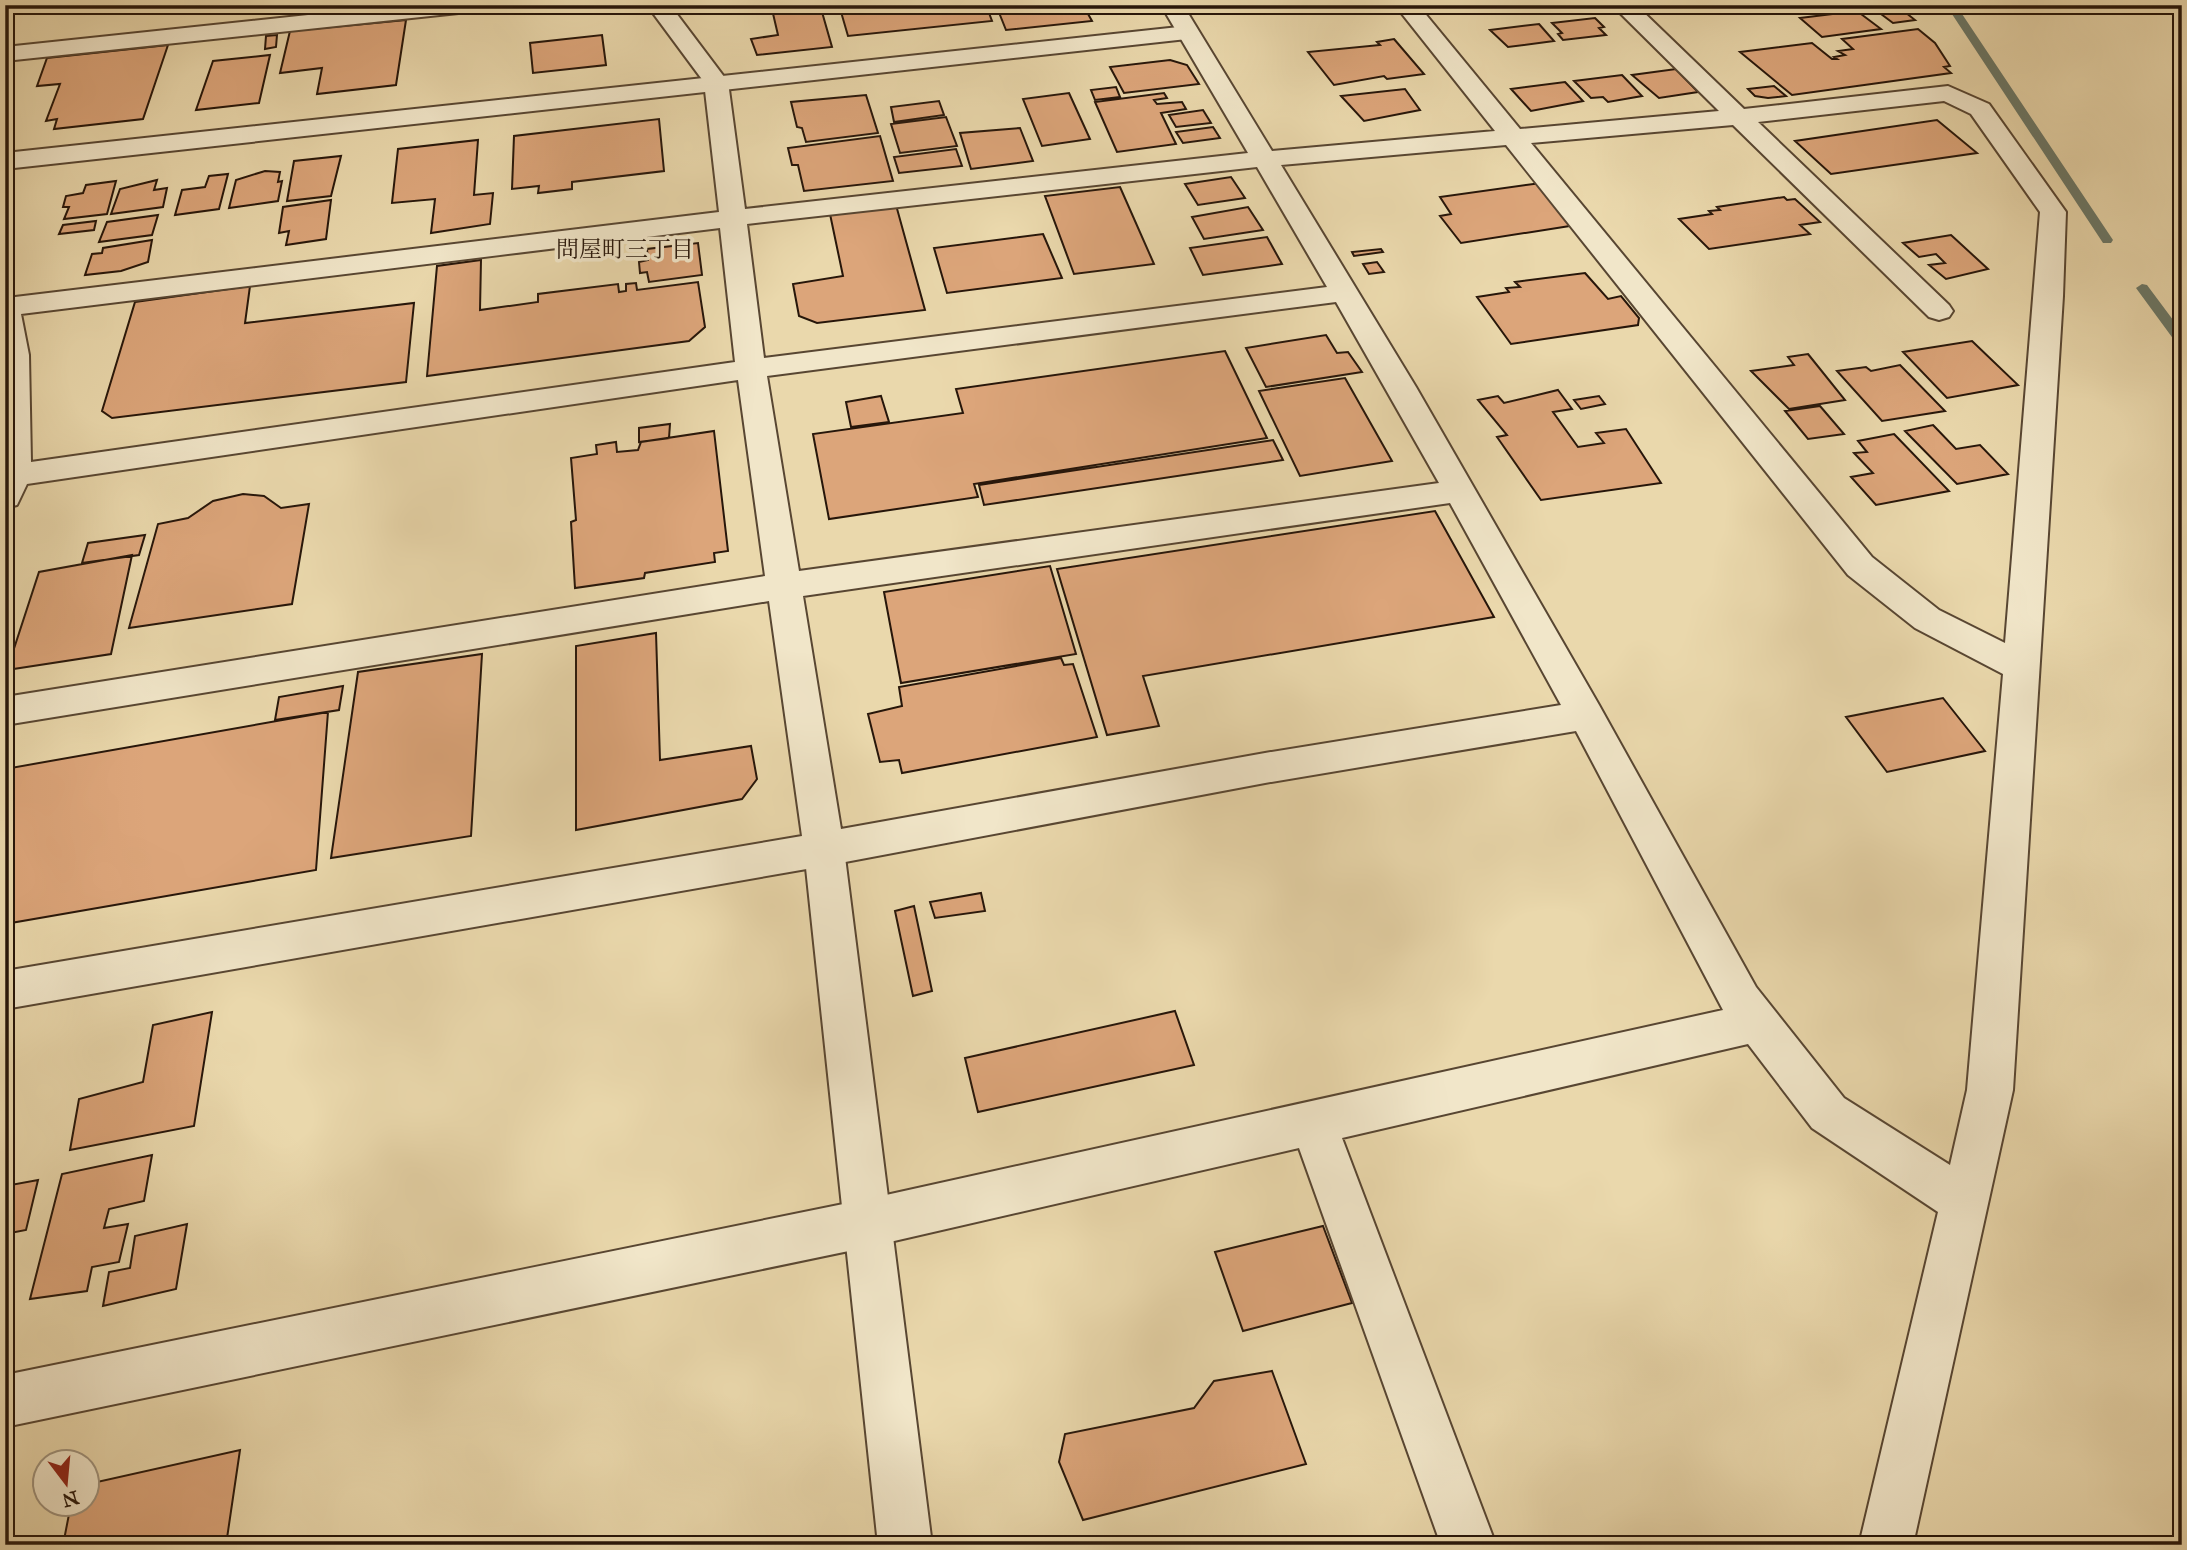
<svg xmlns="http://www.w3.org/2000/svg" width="2187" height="1550" viewBox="0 0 2187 1550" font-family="'IM FELL Great Primer','Noto Serif JP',serif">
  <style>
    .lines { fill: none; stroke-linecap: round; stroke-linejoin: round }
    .stream { fill: #6b7868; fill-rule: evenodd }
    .building { fill: #dca57a; stroke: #27160a; stroke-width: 2 }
    .minor-casing { stroke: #584632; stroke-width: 4 }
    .tertiary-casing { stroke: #584632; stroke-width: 4 }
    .minor { fill: #f1e6c9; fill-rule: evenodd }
    .tertiary { fill: #f1e6c9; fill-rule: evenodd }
    .labels { text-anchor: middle; stroke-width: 7; stroke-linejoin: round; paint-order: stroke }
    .far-neighbourhood-label { font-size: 23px; fill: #27160a; stroke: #f1e6c9 }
  </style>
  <rect width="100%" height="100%" fill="#ead8ac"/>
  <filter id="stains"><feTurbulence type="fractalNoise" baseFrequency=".00286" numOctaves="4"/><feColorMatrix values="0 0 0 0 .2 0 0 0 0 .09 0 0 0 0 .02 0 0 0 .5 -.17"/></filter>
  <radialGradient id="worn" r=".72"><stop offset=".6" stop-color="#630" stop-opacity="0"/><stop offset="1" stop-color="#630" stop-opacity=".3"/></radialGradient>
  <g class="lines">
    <path class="stream" d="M 1946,5 L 1956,5 L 2113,240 L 2111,243 L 2103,243 Z
      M 2142,284 L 2147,285 L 2182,332 L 2182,345 L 2177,344 L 2136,288 Z"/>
  </g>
  <path class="building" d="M 771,5 L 820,5 L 832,47 L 757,55 L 751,39 L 778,35 Z
    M 839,5 L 986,5 L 992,21 L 848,36 Z
    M 996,5 L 1083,5 L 1092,21 L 1006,30 Z
    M 1869,5 L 1896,5 L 1915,20 L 1893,23 Z
    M 2047,5 L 2105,5 L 2108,8 L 2048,7 Z
    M 1857,11 L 1881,29 L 1822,37 L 1800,18 Z
    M 1595,18 L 1604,27 L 1599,28 L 1606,35 L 1563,40 L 1558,34 L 1562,33 L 1552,23 Z
    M 406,20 L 396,85 L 317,94 L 322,68 L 280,73 L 290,31 Z
    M 1539,24 L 1554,41 L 1508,47 L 1490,30 Z
    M 1918,29 L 1935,43 L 1950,66 L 1944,67 L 1951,73 L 1792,95 L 1740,52 L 1812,43 L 1832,59 L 1837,59 L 1834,57 L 1845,55 L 1838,51 L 1853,49 L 1842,39 Z
    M 277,35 L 276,47 L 265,49 L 266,36 Z
    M 602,35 L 606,65 L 533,73 L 530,43 Z
    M 1394,39 L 1424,74 L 1387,79 L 1384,76 L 1334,85 L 1308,52 L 1380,45 L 1377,42 Z
    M 168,45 L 143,119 L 54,129 L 57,119 L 46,121 L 60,84 L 37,86 L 47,58 Z
    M 270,55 L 259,103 L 196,110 L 213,61 Z
    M 1170,60 L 1187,65 L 1199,84 L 1124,93 L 1110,67 Z
    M 1676,69 L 1698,92 L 1659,98 L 1632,75 Z
    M 1622,75 L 1642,96 L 1608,102 L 1603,97 L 1591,98 L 1574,81 Z
    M 1565,82 L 1583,101 L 1531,111 L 1511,89 Z
    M 1774,86 L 1786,96 L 1768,98 L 1755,96 L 1748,89 Z
    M 1116,87 L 1120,97 L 1095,100 L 1091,90 Z
    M 1405,89 L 1420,110 L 1364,121 L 1341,96 Z
    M 1069,93 L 1090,139 L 1042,146 L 1023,99 Z
    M 1164,93 L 1167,98 L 1154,100 L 1157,104 L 1182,102 L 1186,109 L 1161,113 L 1176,144 L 1117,152 L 1095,102 Z
    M 866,95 L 878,133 L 806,142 L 802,128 L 797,127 L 791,102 Z
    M 939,101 L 944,115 L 894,122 L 891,107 Z
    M 1203,110 L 1211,123 L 1176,127 L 1169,115 Z
    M 946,117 L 957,146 L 900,153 L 891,124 Z
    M 659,119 L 664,171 L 572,182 L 572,189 L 538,193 L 539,186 L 512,189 L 514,136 Z
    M 1937,120 L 1977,153 L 1831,174 L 1795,141 Z
    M 1213,127 L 1220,138 L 1183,143 L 1176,132 Z
    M 1020,128 L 1033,161 L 971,169 L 960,133 Z
    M 880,136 L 893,181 L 804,191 L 798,165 L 792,165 L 788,148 Z
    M 478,140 L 474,195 L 493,193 L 490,224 L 431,233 L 435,199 L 392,203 L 398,149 Z
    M 956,149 L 962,166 L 899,173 L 894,157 Z
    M 341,156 L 331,196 L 287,201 L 294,161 Z
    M 265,171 L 280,172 L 278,182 L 282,181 L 278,201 L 229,208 L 236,180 Z
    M 228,174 L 219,209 L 175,215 L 182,190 L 205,187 L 209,176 Z
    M 1231,177 L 1245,198 L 1198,205 L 1185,184 Z
    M 157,180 L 154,190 L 167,188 L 163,207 L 111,214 L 120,189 Z
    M 116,181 L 107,214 L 64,219 L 69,207 L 63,207 L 66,196 L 83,193 L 86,185 Z
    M 1541,183 L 1576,225 L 1461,243 L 1440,216 L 1451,214 L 1440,197 Z
    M 1120,187 L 1154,264 L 1074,274 L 1045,196 Z
    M 1784,197 L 1787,200 L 1795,199 L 1820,222 L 1800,225 L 1810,234 L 1709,249 L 1679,219 L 1712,214 L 1709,211 L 1720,210 L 1717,207 Z
    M 331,200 L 326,239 L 286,245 L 289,231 L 279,233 L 283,207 Z
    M 896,205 L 925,310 L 817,323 L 799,316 L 793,284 L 843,276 L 830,214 Z
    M 1248,207 L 1263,230 L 1204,239 L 1192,217 Z
    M 158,215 L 152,235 L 99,242 L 107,222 Z
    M 96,221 L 94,230 L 59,234 L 63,225 Z
    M 1043,234 L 1062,278 L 947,293 L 934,248 Z
    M 1951,235 L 1988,269 L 1946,279 L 1929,265 L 1945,263 L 1936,254 L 1919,257 L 1903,243 Z
    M 1267,237 L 1282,264 L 1203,275 L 1190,248 Z
    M 152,240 L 148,262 L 121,271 L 85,275 L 92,254 L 102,253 L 103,248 Z
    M 698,243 L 702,275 L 649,282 L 647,272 L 640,273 L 639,262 L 648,260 L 647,249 Z
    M 1381,249 L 1383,252 L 1354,256 L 1352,252 Z
    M 481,260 L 480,310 L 538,302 L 538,294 L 618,284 L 619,292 L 626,291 L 626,284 L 636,283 L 637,290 L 698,282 L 705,327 L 689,341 L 427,376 L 437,266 Z
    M 1377,262 L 1384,272 L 1369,274 L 1363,264 Z
    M 1585,273 L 1608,299 L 1621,296 L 1639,318 L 1638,325 L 1511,344 L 1477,297 L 1509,292 L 1506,288 L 1520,287 L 1515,282 Z
    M 250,286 L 245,323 L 414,303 L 406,382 L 112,418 L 102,411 L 135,302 Z
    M 1326,335 L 1337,353 L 1348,352 L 1362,372 L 1266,387 L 1246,348 Z
    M 1972,341 L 2018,385 L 1947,398 L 1903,352 Z
    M 1225,351 L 1267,438 L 974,484 L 978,497 L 829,519 L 813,434 L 963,413 L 956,389 Z
    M 1808,354 L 1845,400 L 1789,409 L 1751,371 L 1794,365 L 1788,357 Z
    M 1900,365 L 1945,411 L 1882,421 L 1837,371 L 1866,367 L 1871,371 Z
    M 1345,378 L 1392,461 L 1300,476 L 1259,391 Z
    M 1558,390 L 1572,409 L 1553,412 L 1578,447 L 1604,443 L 1596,433 L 1626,429 L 1661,483 L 1541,500 L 1497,437 L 1507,435 L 1478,400 L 1498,396 L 1504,403 Z
    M 881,396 L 889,422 L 851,427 L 846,402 Z
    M 1599,396 L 1605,404 L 1581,409 L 1574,400 Z
    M 1820,406 L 1844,434 L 1808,439 L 1785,411 Z
    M 670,424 L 669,438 L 639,442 L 639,428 Z
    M 1933,425 L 1956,449 L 1980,445 L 2008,474 L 1957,484 L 1905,431 Z
    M 714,431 L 728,551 L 714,553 L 715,562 L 645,573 L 644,578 L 575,588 L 571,522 L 576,520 L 571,458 L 597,454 L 596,445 L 616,442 L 617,452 L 638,450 L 641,442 Z
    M 1894,434 L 1949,491 L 1876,505 L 1851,477 L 1873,473 L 1854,453 L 1867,452 L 1858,441 Z
    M 1273,440 L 1283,460 L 984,505 L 979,485 Z
    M 243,494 L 264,496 L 281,508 L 309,504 L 292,604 L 129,628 L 158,524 L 188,518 L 213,501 Z
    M 1435,511 L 1494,617 L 1143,676 L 1159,726 L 1107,735 L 1057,569 Z
    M 145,535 L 139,555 L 82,563 L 88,543 Z
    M 132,555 L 111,654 L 7,670 L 39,572 Z
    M 1050,566 L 1076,654 L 901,683 L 884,592 Z
    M 656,633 L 660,760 L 751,746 L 757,779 L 742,799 L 576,830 L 576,646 Z
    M 482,654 L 471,836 L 331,858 L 358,672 Z
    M 1061,658 L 1064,665 L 1073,664 L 1097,737 L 902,773 L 899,760 L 880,762 L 868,714 L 902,706 L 899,687 Z
    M 343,686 L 339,710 L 275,720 L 279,697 Z
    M 1943,698 L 1985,751 L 1887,772 L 1846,717 Z
    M 328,712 L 316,870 L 5,924 L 5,769 Z
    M 981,893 L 985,911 L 935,918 L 930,902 Z
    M 914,906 L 932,991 L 913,996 L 895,911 Z
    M 1175,1011 L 1194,1065 L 978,1112 L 965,1058 Z
    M 212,1012 L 194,1126 L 70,1150 L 79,1099 L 143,1082 L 153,1025 Z
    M 152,1155 L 144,1201 L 109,1209 L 104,1228 L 128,1224 L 119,1262 L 92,1267 L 87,1291 L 30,1299 L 62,1174 Z
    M 38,1180 L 26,1230 L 5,1234 L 5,1186 Z
    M 187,1224 L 176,1289 L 103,1306 L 109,1272 L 130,1268 L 135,1236 Z
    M 1323,1226 L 1352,1303 L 1243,1331 L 1215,1252 Z
    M 1272,1371 L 1306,1464 L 1083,1520 L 1059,1462 L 1065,1434 L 1194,1408 L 1214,1381 Z
    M 240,1450 L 226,1545 L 63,1545 L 71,1504 L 88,1504 L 88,1484 Z"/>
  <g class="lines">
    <g class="minor-casing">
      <path id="minor" d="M 402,5 L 479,5 L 468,12 L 5,61 L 5,47 Z
        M 647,5 L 670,5 L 728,82 L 745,209 L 1248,153 L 1161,5 L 1183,5 L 1272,151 L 1495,131 L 1395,5 L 1418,5 L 1520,129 L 1719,111 L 1612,5 L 1636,5 L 1744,109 L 1948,86 L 1989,104 L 2066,212 L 2063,296 L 2013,1090 L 1913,1545 L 1859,1545 L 1938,1212 L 1812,1128 L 1748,1044 L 1342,1138 L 1496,1545 L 1441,1545 L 1299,1148 L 868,1247 L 5,1427 L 5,1375 L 868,1199 L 1723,1010 L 1576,731 L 1265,783 L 824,866 L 5,1009 L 5,971 L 802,836 L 769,601 L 5,725 L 5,697 L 765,576 L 738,380 L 27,484 L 17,505 L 5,508 L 5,295 L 15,297 L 719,212 L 704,82 ZM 1944,101 L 1971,114 L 2040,212 L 2005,643 L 1939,610 L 1872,557 L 1531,143 L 1733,125 L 1929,317 L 1939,320 L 1949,317 L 1953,311 L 1949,305 L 1758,122 ZM 1506,145 L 1848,575 L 1915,628 L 2003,674 L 1967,1090 L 1950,1165 L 1844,1098 L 1756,987 L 1599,705 L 1416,387 L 1281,165 ZM 1257,167 L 1327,287 L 764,358 L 747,224 ZM 720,228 L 735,362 L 31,462 L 29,355 L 21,314 ZM 1336,302 L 1439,483 L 799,571 L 767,376 ZM 1450,503 L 1561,705 L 1265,753 L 841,829 L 803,596 Z"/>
    </g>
    <g class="tertiary-casing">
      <path id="tertiary" d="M 1188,26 L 1196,28 L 1199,33 L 1196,38 L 5,169 L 5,153 Z
        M 824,832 L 838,837 L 844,849 L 932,1545 L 878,1545 L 804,849 L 810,837 Z"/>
    </g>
    <use href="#minor" class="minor"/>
    <use href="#tertiary" class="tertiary"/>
  </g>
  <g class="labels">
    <g class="far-neighbourhood-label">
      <text x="625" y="257">問屋町三丁目</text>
    </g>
  </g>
  <rect width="2187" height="1550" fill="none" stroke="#ead8ac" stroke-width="28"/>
  <rect x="7" y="7" width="2173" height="1536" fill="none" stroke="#27160a" stroke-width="3.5"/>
  <rect x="14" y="14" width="2159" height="1522" fill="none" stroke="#27160a" stroke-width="2"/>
  <g transform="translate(66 1483) rotate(164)"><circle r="33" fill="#f1e6c9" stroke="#a0937d" stroke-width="2"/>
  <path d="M0-5L12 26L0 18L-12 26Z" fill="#8f2418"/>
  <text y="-10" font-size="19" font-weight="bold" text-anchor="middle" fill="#27160a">N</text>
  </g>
  <rect width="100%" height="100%" filter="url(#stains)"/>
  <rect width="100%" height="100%" fill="url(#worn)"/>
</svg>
